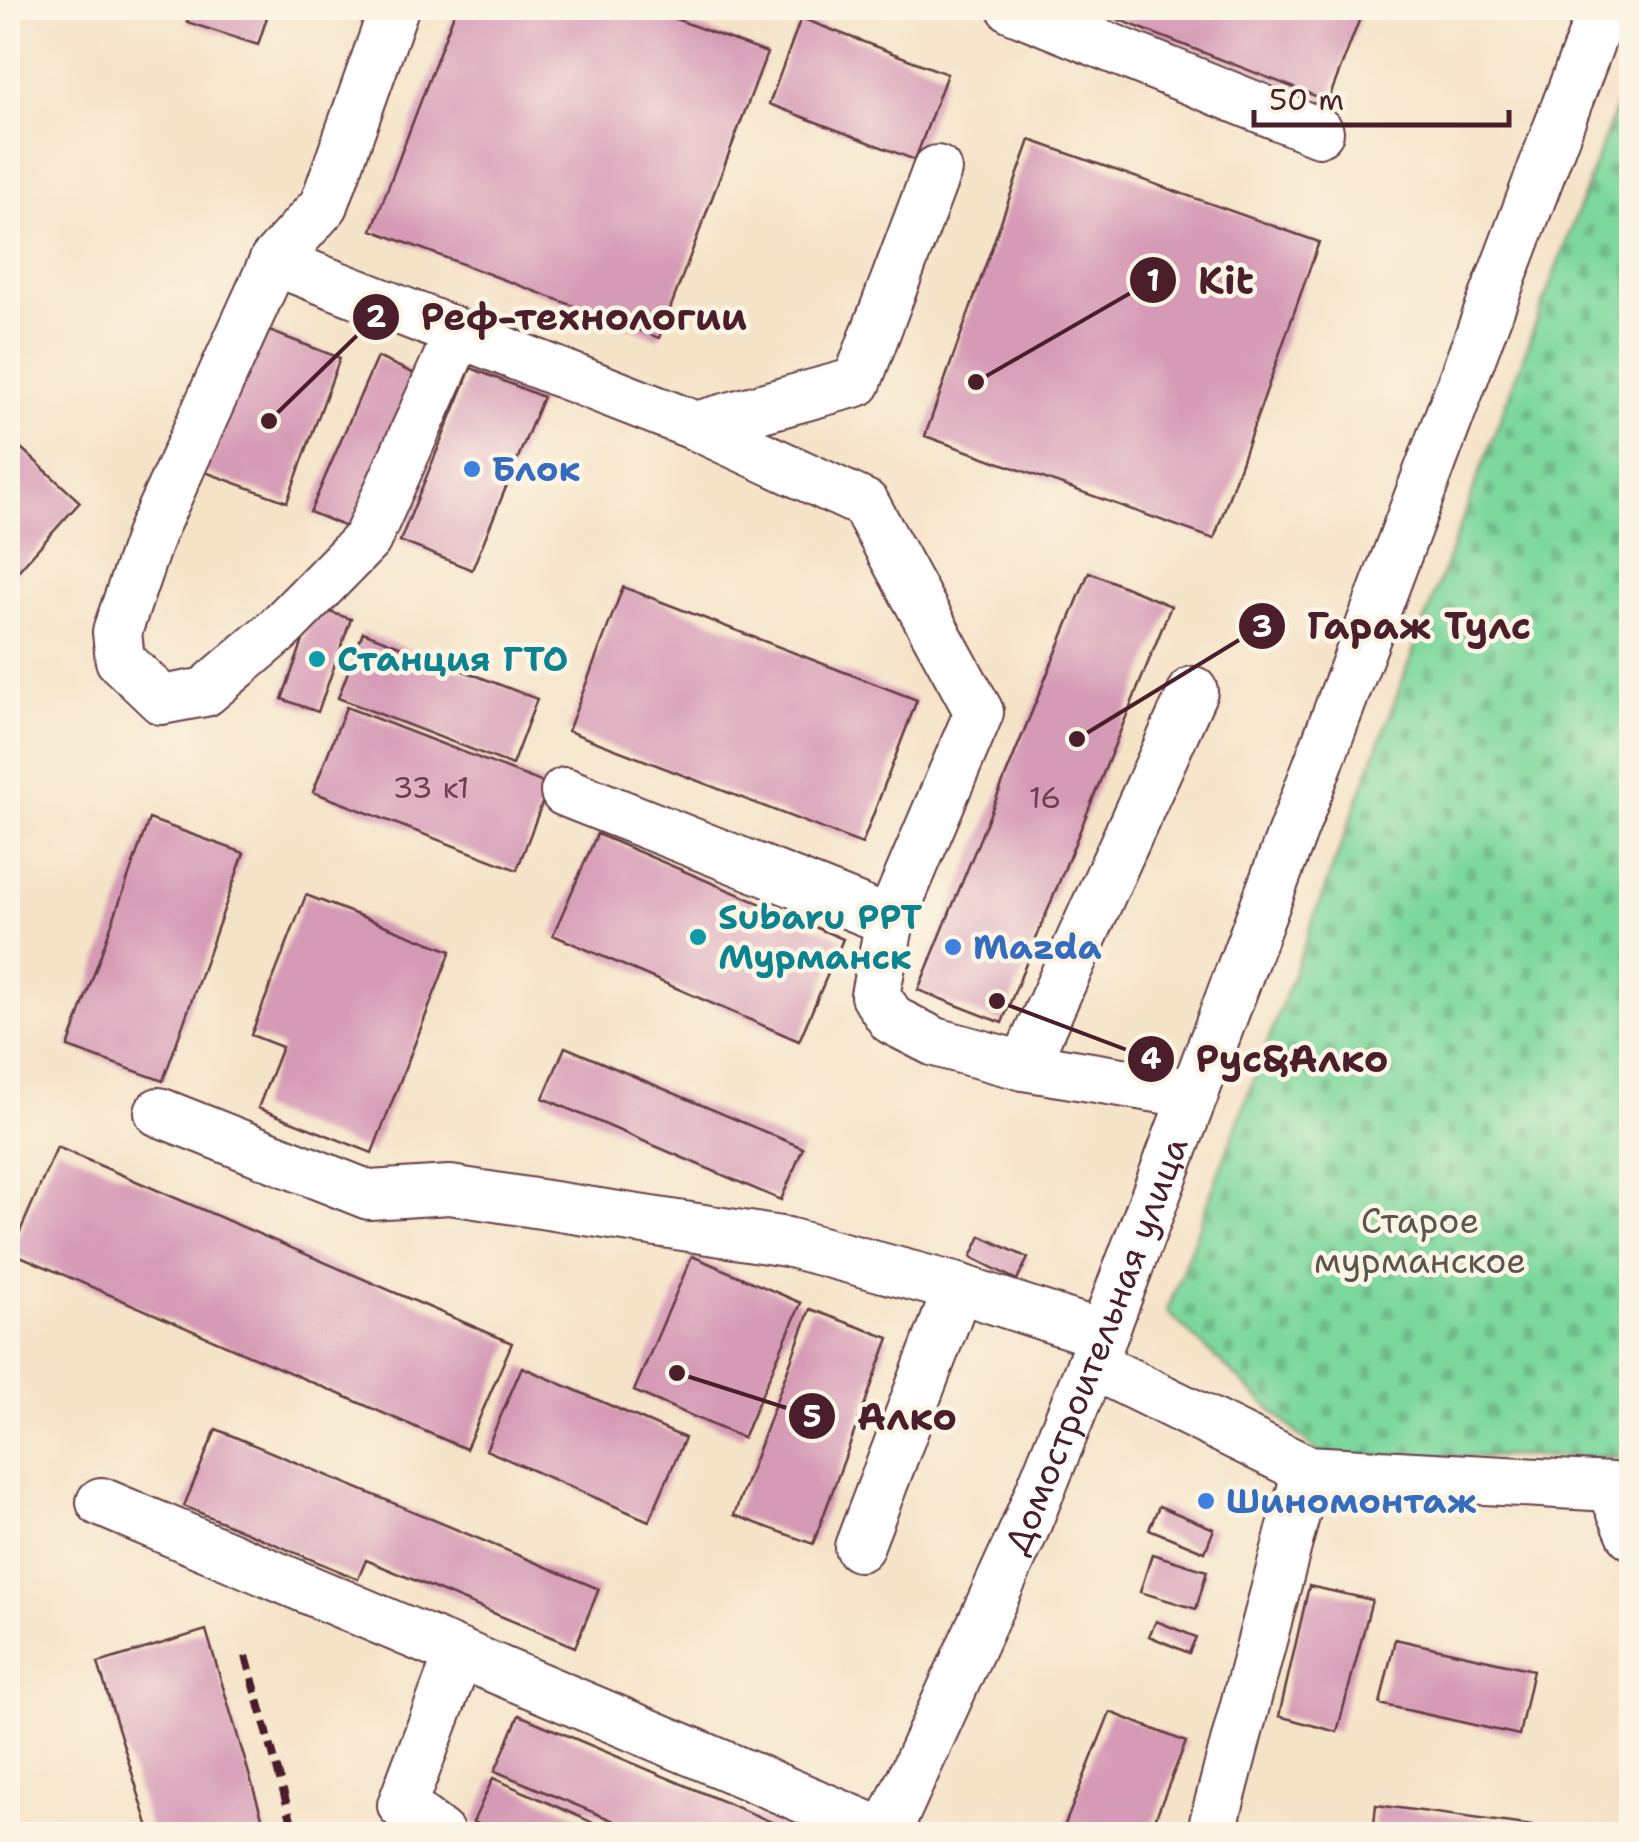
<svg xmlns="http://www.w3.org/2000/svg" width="1639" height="1842" viewBox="0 0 1639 1842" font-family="'Shantell Sans',sans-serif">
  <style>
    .cemetery { fill: url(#cemetery-stones); stroke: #647c64; stroke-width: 2.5 }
    .building { fill: #d59ab5 }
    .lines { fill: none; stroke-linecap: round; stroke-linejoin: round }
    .minor-casing { stroke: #643c43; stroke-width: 52 }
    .minor { stroke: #fff; stroke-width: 48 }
    .rail { stroke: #4a1f2b; stroke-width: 8; stroke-dasharray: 15 8; stroke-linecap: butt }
    .shop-dot { fill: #3f7fe0; stroke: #fcf5e5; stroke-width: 4 }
    .culture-dot { fill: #0f9aa8; stroke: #fcf5e5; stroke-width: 4 }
    .labels { text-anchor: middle; stroke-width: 9; stroke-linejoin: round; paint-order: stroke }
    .number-label { font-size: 30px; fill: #6d3e4e }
    .shop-label { font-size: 35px; font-weight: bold; fill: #366cbe; stroke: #fcf5e5; text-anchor: start }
    .culture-label { font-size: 35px; font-weight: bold; fill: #0d838f; stroke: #fcf5e5; text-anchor: start }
    .park-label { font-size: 35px; fill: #59564e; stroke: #fcf5e5 }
    .street-label { font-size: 35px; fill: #4a1f2b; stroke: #fcf5e5 }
    .leader { fill: none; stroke: #4a1f2b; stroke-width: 4 }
    .callout-dot { fill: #4a1f2b; stroke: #fcf5e5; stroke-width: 4 }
    .mark-label { font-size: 30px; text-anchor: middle; font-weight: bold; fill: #fff }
    .callout-label { font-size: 38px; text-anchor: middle; font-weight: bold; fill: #4a1f2b; stroke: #fcf5e5; stroke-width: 9; stroke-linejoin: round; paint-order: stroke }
  </style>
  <defs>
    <pattern id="cemetery-stones" width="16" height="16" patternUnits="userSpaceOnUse" patternTransform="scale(2.5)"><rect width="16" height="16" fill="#7dd89e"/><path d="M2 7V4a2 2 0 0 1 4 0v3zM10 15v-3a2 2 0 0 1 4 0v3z" fill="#6eb988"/></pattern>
  </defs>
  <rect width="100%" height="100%" fill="#fcf5e5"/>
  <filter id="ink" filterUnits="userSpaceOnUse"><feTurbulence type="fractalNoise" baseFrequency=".01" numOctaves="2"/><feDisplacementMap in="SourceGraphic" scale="20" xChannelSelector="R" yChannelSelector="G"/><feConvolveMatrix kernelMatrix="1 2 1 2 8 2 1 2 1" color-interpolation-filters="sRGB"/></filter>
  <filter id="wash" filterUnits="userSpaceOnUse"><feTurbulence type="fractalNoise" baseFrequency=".0048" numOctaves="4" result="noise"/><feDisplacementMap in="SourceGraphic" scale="40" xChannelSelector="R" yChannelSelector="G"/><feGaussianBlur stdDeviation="2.25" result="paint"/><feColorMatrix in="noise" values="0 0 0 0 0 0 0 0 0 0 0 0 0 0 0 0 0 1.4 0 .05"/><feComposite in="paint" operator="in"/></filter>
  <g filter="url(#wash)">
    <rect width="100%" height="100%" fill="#f5e3c8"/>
    <path class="cemetery" d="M 1631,68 L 1631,1457 L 1321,1456 L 1167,1312 Z"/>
    <g id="blocks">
      <path class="building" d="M 192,8 L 270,8 L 258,45 L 187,22 Z
        M 456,8 L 646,8 L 767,53 L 659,338 L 372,230 Z
        M 1089,8 L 1364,8 L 1328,101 Z
        M 801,18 L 947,74 L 915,160 L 769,104 Z
        M 1030,140 L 1319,242 L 1214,539 L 925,436 Z
        M 259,327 L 340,358 L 287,502 L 205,472 Z
        M 377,357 L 424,378 L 358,532 L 310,512 Z
        M 471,368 L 543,397 L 472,570 L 400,541 Z
        M 8,436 L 80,502 L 8,582 Z
        M 1089,572 L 1171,606 L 1002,1023 L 918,990 Z
        M 623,587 L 917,700 L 862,844 L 568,731 Z
        M 315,607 L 351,619 L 318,712 L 282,699 Z
        M 363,632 L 537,699 L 512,765 L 338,698 Z
        M 346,707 L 549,785 L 517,870 L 313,792 Z
        M 149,819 L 244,853 L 163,1081 L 68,1047 Z
        M 597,834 L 843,939 L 799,1041 L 553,935 Z
        M 306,895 L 451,951 L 372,1153 L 258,1108 L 282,1047 L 251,1035 Z
        M 565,1047 L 803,1148 L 781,1200 L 543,1098 Z
        M 57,1147 L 512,1343 L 466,1449 L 11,1252 Z
        M 981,1236 L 1028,1258 L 1017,1280 L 971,1257 Z
        M 692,1256 L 801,1303 L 743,1438 L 634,1391 Z
        M 810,1309 L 889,1338 L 813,1544 L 734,1515 Z
        M 522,1367 L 685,1438 L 649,1521 L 486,1450 Z
        M 216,1429 L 599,1589 L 575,1647 L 366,1560 L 358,1579 L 184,1506 Z
        M 1159,1506 L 1214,1529 L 1205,1552 L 1149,1529 Z
        M 1152,1554 L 1207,1571 L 1196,1609 L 1140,1592 Z
        M 1309,1586 L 1372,1600 L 1337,1732 L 1279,1716 Z
        M 1156,1621 L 1196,1637 L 1189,1653 L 1149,1636 Z
        M 206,1630 L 267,1834 L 151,1834 L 98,1663 Z
        M 1395,1639 L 1533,1670 L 1519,1735 L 1380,1704 Z
        M 1110,1712 L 1186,1742 L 1149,1834 L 1083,1834 L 1064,1827 Z
        M 519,1715 L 800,1834 L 645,1834 L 495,1771 Z
        M 493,1778 L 596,1824 L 591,1834 L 501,1834 L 473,1822 Z
        M 1376,1805 L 1534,1826 L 1533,1834 L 1373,1834 Z"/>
    </g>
  </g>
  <g filter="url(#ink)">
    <use href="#blocks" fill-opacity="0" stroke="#643c43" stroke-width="2.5"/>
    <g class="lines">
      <g class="minor-casing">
        <g id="minor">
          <path d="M 394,8 L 324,205 L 274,261 L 151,533 L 117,632 L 120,660 L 162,700 L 205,692 L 278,630 L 367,539 L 458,335"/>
          <path d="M 1012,8 L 1319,132"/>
          <path d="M 274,261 L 696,426 L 865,504 L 979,712 L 890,921 L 875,995 L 892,1020 L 935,1042 L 1024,1066 L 1194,1094"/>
          <path d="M 696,426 L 857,382 L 937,170"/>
          <path d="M 565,792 L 890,921"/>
          <path d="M 1024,1066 L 1193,691"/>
          <path d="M 159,1112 L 369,1195 L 450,1190 L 787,1242 L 958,1288 L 1103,1335"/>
          <path d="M 1091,1364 L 1307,1470 L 1611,1487 L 1632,1535"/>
          <path d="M 101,1502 L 887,1834"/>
          <path d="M 859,1547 L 958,1288"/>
          <path d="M 440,1834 L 402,1805 L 459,1654"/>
          <path id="s1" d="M 886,1834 L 1023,1533 L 1103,1335 L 1603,8"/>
          <path d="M 1211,1834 L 1307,1470"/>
        </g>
      </g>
      <use href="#minor" class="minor"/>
      <path class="rail" d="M 246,1656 L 295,1834"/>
    </g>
  </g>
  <g class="shop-dot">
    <circle cx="472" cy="469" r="10"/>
    <circle cx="953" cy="947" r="10"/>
    <circle cx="1206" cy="1501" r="10"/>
  </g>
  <g class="culture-dot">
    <circle cx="317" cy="659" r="10"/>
    <circle cx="698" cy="937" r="10"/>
  </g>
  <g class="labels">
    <g class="number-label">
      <text x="431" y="798">33 к1</text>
      <text x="1045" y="808">16</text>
    </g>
    <g class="shop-label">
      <text x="492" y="481">Блок</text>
      <text x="973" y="959">Mazda</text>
      <text x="1226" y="1513">Шиномонтаж</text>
    </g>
    <g class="culture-label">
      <text x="337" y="671">Станция ГТО</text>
      <text x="718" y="929">Subaru РРТ<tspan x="718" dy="40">Мурманск</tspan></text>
    </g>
    <g class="park-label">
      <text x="1420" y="1233">Старое<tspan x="1420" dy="40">мурманское</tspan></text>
    </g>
    <g class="street-label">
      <text dy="12" stroke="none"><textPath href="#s1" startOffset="532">Домостроительная улица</textPath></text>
    </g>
  </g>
  <path class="leader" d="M976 382L1153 280M269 421L376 317M1077 739L1262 626M997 1001L1151 1059M677 1373L812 1416"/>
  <g class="callout-dot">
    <circle cx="976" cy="382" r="10"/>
    <circle cx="269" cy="421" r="10"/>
    <circle cx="1077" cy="739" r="10"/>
    <circle cx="997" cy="1001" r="10"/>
    <circle cx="677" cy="1373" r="10"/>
    <circle cx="1153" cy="280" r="25"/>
    <circle cx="376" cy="317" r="25"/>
    <circle cx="1262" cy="626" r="25"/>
    <circle cx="1151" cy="1059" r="25"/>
    <circle cx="812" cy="1416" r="25"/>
  </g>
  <g class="mark-label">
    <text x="1153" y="291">1</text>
    <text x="376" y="327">2</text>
    <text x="1262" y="637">3</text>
    <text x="1151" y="1069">4</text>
    <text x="812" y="1427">5</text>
  </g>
  <g class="callout-label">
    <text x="1226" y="294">Kit</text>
    <text x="584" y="330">Реф-технологии</text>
    <text x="1419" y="639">Гараж Тулс</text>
    <text x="1292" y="1072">Рус&amp;Алко</text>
    <text x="907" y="1430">Алко</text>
  </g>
  <rect width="1639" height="1842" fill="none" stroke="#fcf5e5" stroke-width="40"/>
  <path d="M1254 110v15h255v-15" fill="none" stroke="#4a1f2b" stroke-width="5"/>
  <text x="1269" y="110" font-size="30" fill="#4a1f2b" stroke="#fcf5e5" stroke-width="8" paint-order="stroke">50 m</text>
</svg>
